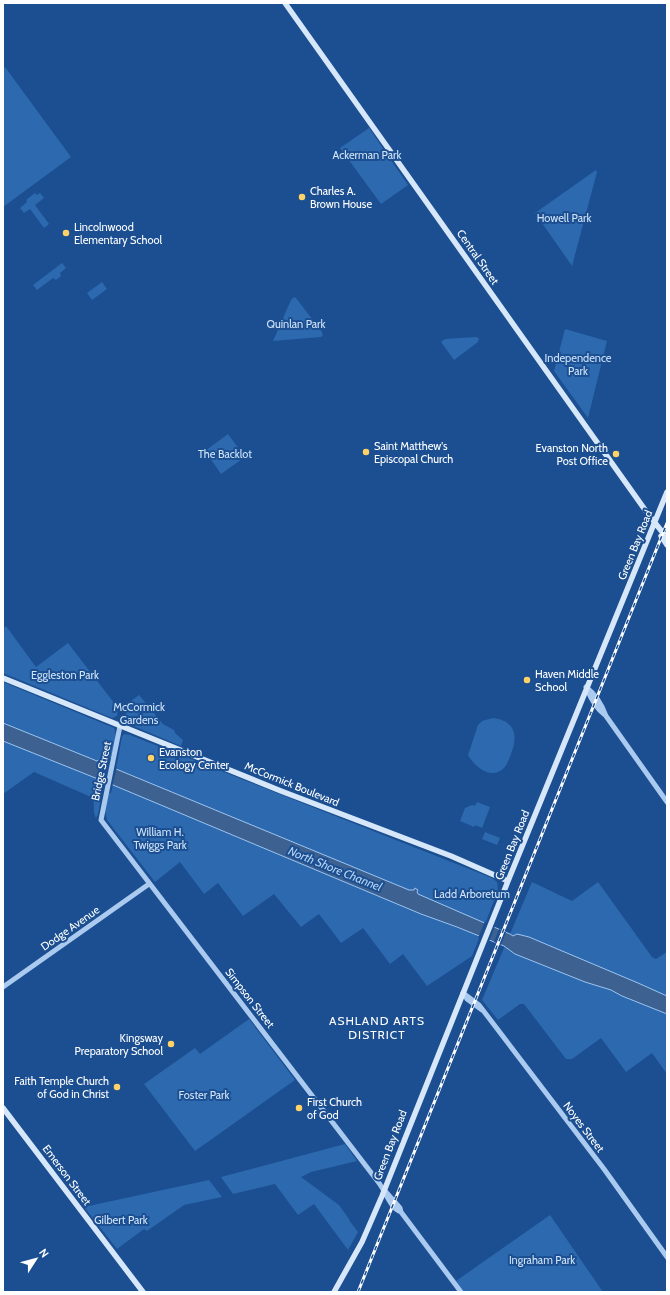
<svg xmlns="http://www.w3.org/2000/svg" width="670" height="1295" viewBox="0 0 670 1295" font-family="Cabin,sans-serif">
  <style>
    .green { fill: #2d69af }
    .water { fill: #3d6292; stroke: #9dc5f1 }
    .pier { fill: #1b4f91 }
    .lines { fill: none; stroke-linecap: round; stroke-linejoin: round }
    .tertiary { stroke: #aacaef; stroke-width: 5 }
    .secondary { stroke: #d7e7fa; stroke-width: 5.5 }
    .rail-casing { stroke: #fff; stroke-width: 3 }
    .rail { stroke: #1b4f91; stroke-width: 1.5; stroke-dasharray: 4.5; stroke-linecap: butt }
    .poi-dot { fill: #ffd268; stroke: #1b4f91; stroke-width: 1.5 }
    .labels { text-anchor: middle; stroke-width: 4; stroke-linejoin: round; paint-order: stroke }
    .park-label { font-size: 11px; fill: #d0e4fa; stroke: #1b4f91 }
    .poi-label { font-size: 11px; fill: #fff; stroke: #1b4f91; text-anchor: start }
    .street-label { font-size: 11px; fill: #fff; stroke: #1b4f91 }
    .water-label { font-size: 12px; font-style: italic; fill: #b6d4f6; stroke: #1b4f91 }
    .neighbourhood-label { font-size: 12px; letter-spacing: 1px; fill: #fff; stroke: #1b4f91 }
  </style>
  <rect width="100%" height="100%" fill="#1b4f91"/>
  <path class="green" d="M 5,67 L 71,157 L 3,207 L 3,69 Z
    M 369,128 L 408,185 L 381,204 L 340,148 Z
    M 596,170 L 597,172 L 572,266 L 535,213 Z
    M 35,193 L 37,195 L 40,193 L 44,198 L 35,205 L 49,224 L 44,228 L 30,209 L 24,213 L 20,208 L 27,202 L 26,200 Z
    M 62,263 L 66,268 L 60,273 L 61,276 L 56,280 L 53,278 L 37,290 L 33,285 Z
    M 102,282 L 107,289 L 92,300 L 87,293 Z
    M 294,297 L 296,298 L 322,332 L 323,335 L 321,337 L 273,341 L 291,300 Z
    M 565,329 L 607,341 L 588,418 L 554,371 Z
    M 475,337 L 479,338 L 478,342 L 454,360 L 441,342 L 445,339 Z
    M 228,434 L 245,457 L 221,474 L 205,451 Z
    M 6,626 L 36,667 L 68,643 L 118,708 L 117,716 L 112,718 L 3,673 L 3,629 Z
    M 3,682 L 114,728 C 118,736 113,750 111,758 L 109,758 L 107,768 L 101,765 L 100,759 L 97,761 L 3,723 Z
    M 139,695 L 163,724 L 174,730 L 175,733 L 183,740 L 181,746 L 131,725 C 124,718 126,713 127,704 Z
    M 493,718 C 516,721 518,736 511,754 C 509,759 507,765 504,768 C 491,781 474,766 468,755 L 478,725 L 482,721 Z
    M 124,734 L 130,735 L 492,878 L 497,882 L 498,890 L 495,898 L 485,924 L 417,894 L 415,888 L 414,890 L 409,891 L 116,769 L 122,737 Z
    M 3,741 L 104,781 L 98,814 L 96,818 C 91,809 97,804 91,797 L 34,772 L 3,794 Z
    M 113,785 L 421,914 L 480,936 L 472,956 L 427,986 L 403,954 L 390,964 L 363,928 L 341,943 L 319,914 L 301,927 L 274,894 L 243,916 L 218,883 L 204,894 L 180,862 L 155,882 L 107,820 L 105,810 L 109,793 L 111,793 Z
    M 477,802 L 490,807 L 482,828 L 475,825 L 474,827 L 460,821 L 465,808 L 472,805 L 475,806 Z
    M 485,832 L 500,838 L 497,845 L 482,839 Z
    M 532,882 L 572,901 L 598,882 L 652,957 L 656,959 L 667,952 L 667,1074 L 652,1053 L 626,1072 L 601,1038 L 572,1059 L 566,1059 L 524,1004 L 520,1004 L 498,1020 L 482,1000 Z
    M 249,1019 L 295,1080 L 195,1151 L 144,1084 L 195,1048 L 200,1054 Z
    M 345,1144 L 357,1161 L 311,1172 L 301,1177 L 339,1205 L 349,1219 L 349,1220 L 358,1232 L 348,1250 L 314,1204 L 298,1215 L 275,1184 L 233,1194 L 221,1177 Z
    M 209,1180 L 222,1197 L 184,1205 L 147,1231 L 144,1229 L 117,1249 L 84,1207 Z
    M 550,1215 L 603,1292 L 464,1292 L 456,1281 Z"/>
  <path class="water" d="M 3,723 L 97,761 L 100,759 L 102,766 L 116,769 L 409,890 L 414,890 L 415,888 L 418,890 L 417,892 L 418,894 L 510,934 L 513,936 L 517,934 L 529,937 L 638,983 L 667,996 L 667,1014 L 622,996 L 611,990 L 585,982 L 515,954 L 504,946 L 457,927 L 421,914 L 113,785 L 3,741 Z"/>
  <path class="pier" d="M 107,766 L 117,767 L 112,787 L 103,783 Z
    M 485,921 L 495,926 L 489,942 L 478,938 Z
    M 499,929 L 506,932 L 501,945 L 494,942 Z"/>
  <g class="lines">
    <path class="tertiary" d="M 586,687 C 595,694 602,705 606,716 L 667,802
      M 587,689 C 591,699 597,709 605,715
      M 120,726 L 101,820 L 379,1183 C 386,1192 390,1208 401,1212
      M 3,987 L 149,884
      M 463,993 L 479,1005 L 604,1169 L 667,1257
      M 464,994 L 467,999 L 482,1010
      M 385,1191 L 400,1208 L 401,1212 L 461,1292"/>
    <path class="secondary" d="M 285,3 L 648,514 L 667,538
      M 661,536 L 667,545
      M 3,678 L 281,791 L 451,856 L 508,881
      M 3,1108 L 143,1292
      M 334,1292 L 362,1242 L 382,1196 L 508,881 L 667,492"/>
    <g class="rail-casing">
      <path id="rail" d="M 358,1292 L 667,523"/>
    </g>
    <use href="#rail" class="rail"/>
  </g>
  <g class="poi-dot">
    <circle cx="302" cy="197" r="4"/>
    <circle cx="66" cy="233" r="4"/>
    <circle cx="366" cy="452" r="4"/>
    <circle cx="616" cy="454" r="4"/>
    <circle cx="527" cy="680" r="4"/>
    <circle cx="151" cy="758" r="4"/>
    <circle cx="171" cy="1044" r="4"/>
    <circle cx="117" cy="1087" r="4"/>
    <circle cx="299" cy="1108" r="4"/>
  </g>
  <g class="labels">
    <g class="park-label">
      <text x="367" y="159">Ackerman Park</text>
      <text x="564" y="222">Howell Park</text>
      <text x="296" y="328">Quinlan Park</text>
      <text x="578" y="362">Independence<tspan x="578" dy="13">Park</tspan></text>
      <text x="225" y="458">The Backlot</text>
      <text x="65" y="679">Eggleston Park</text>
      <text x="139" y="711">McCormick<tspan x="139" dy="13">Gardens</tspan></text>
      <text x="160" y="836">William H.<tspan x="160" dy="13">Twiggs Park</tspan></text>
      <text x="472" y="898">Ladd Arboretum</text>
      <text x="204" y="1099">Foster Park</text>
      <text x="121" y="1224">Gilbert Park</text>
      <text x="542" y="1264">Ingraham Park</text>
    </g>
    <g class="poi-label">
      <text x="310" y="195">Charles A.<tspan x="310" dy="13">Brown House</tspan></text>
      <text x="74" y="231">Lincolnwood<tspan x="74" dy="13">Elementary School</tspan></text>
      <text x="374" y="450">Saint Matthew's<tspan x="374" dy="13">Episcopal Church</tspan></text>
      <text x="608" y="452" text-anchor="end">Evanston North<tspan x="608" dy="13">Post Office</tspan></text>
      <text x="535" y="678">Haven Middle<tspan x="535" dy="13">School</tspan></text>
      <text x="159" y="756">Evanston<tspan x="159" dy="13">Ecology Center</tspan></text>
      <text x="163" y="1042" text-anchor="end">Kingsway<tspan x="163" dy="13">Preparatory School</tspan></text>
      <text x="109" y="1085" text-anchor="end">Faith Temple Church<tspan x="109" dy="13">of God in Christ</tspan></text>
      <text x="307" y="1106">First Church<tspan x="307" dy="13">of God</tspan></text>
    </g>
    <g class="street-label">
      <text transform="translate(478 257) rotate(55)" y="4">Central Street</text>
      <text transform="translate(635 545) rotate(-68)" y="4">Green Bay Road</text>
      <text transform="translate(101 771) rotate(-78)" y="4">Bridge Street</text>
      <text transform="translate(292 784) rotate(22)" y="4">McCormick Boulevard</text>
      <text transform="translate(512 845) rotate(-68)" y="4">Green Bay Road</text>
      <text transform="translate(70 928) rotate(-35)" y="4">Dodge Avenue</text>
      <text transform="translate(250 998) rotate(52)" y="4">Simpson Street</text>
      <text transform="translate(584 1127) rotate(53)" y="4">Noyes Street</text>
      <text transform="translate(390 1145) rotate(-69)" y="4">Green Bay Road</text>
      <text transform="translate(67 1175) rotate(53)" y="4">Emerson Street</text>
    </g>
    <g class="water-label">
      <text transform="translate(335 869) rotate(22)" y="4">North Shore Channel</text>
    </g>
    <g class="neighbourhood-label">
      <text x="377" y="1025">ASHLAND ARTS<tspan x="377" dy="14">DISTRICT</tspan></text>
    </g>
  </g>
  <rect width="670" height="1295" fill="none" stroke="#ffffff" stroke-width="8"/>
  <g transform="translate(36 1259) rotate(54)" stroke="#1b4f91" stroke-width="3" paint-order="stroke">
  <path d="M0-3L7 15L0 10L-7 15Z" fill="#ffffff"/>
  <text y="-6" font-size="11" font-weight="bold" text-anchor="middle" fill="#ffffff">N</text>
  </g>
</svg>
